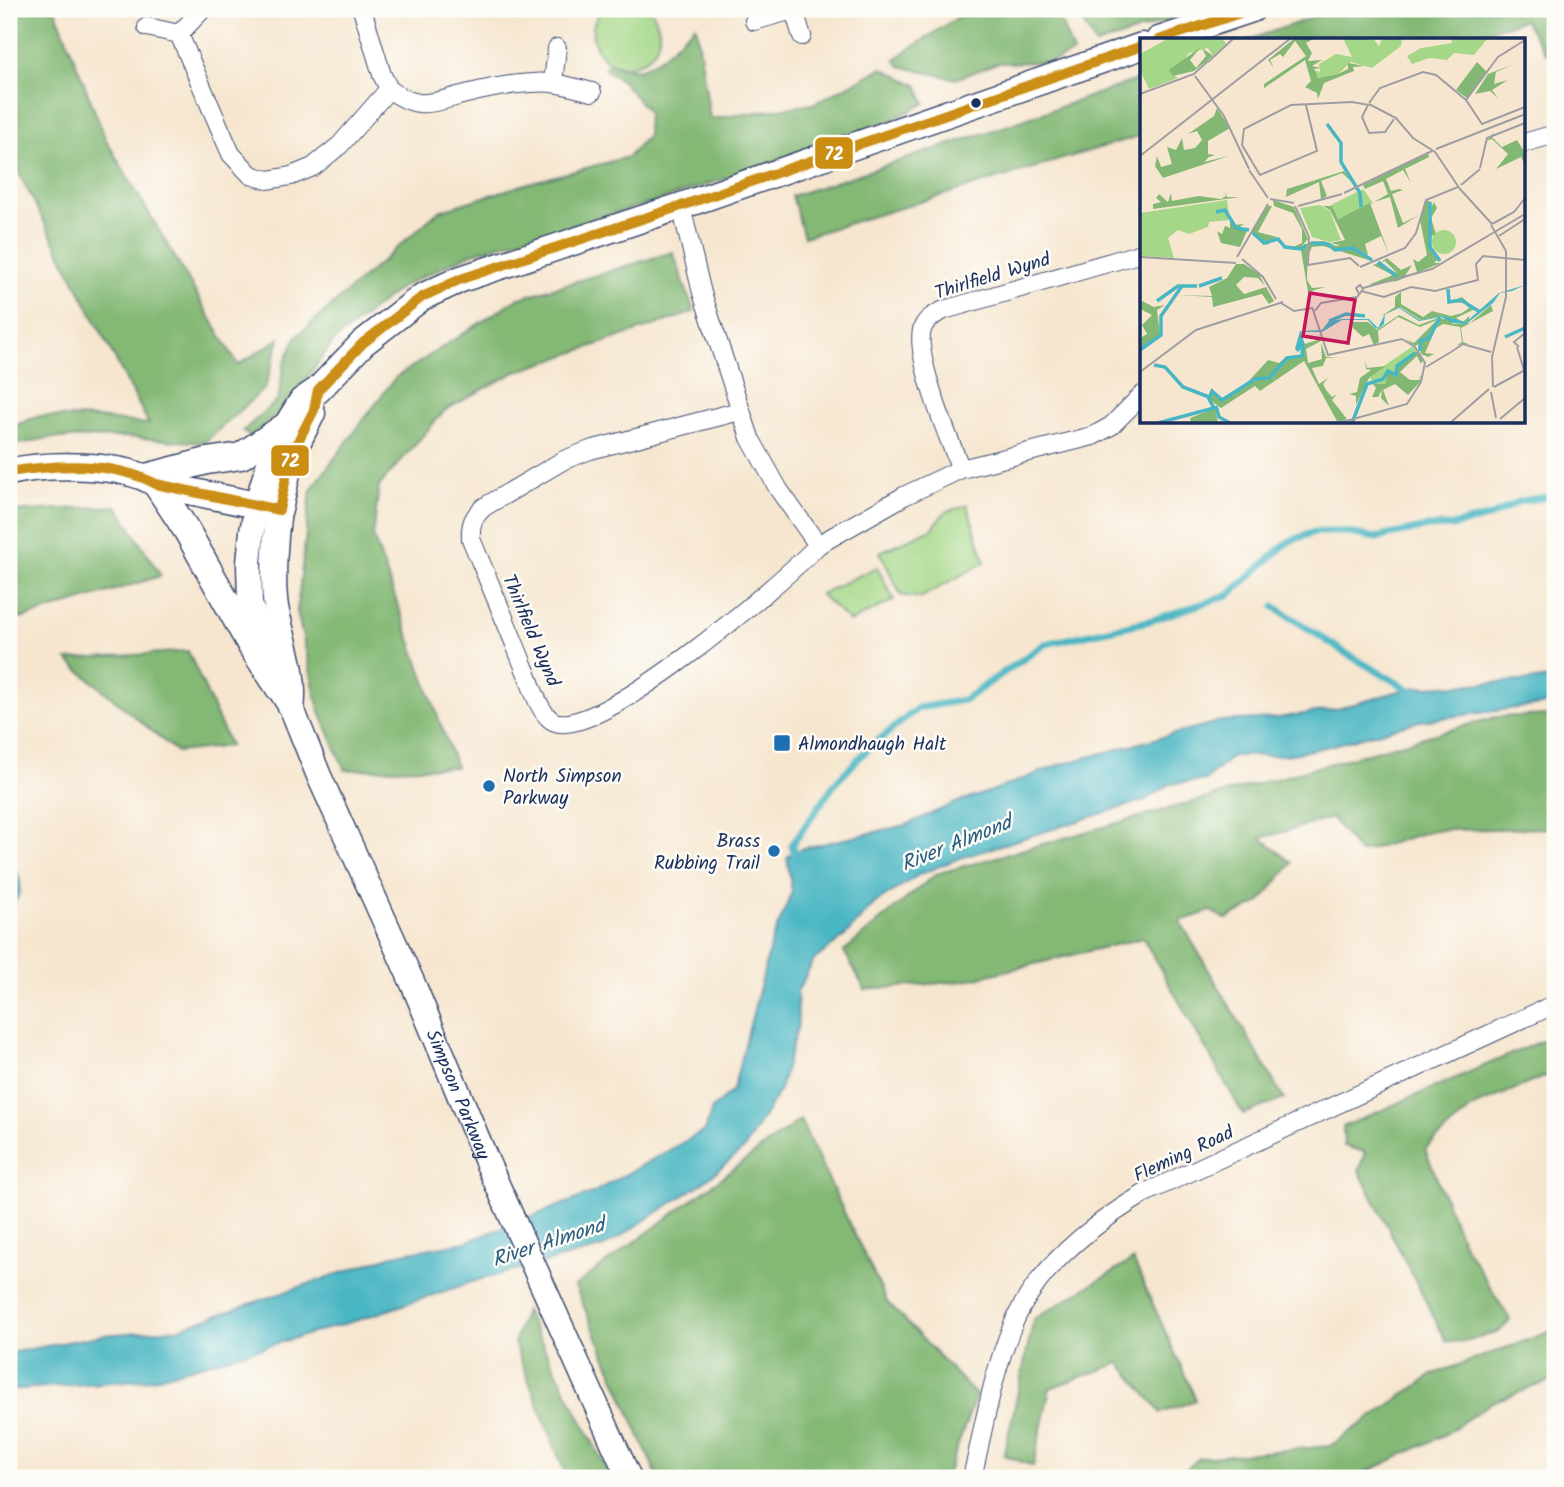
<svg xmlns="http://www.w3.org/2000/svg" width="1564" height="1487" viewBox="0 0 1564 1487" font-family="Kalam,sans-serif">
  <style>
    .green { fill: #a4d787; stroke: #608372; stroke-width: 2 }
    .forest { fill: #83b874; stroke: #4f7469; stroke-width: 2 }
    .water { fill: #48b6c3; stroke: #327290; stroke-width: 2 }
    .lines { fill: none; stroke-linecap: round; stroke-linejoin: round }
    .stream { stroke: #48b6c3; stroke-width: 7 }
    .street-casing { stroke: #3c4a6f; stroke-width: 20 }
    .secondary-casing { stroke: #3c4a6f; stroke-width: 27 }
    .primary-casing { stroke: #3c4a6f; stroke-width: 29 }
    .street { stroke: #fff; stroke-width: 18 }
    .secondary { stroke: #fff; stroke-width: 24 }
    .primary { stroke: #fff; stroke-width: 26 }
    .bus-1-casing { stroke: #fdfcf7; stroke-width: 16 }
    .bus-1 { stroke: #cb8e13; stroke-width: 10 }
    .bus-dot { fill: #1b2f5e; stroke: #fdfcf7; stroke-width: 2.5 }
    .poi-dot { fill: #1f6fb2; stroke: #fdfcf7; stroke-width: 2.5 }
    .labels { text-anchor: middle; stroke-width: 5; stroke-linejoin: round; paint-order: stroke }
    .street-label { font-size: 19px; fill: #1b2f5e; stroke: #fdfcf7 }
    .poi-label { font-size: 19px; fill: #1b2f5e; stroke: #fdfcf7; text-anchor: start }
    .water-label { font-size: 21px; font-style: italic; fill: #2b5e81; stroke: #fdfcf7 }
    .inset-river { fill: none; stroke: #48b6c3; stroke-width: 3.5 }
    .inset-road { fill: none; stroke: #9e9da2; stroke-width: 2 }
    .view { fill: #c2185b; fill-opacity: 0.15; stroke: #c2185b; stroke-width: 3.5 }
    .inset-edge { fill: none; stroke: #1b2f5e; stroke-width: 3.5 }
    .line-badge { stroke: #fdfcf7; stroke-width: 2.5 }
    .badge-label { font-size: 19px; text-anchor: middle; font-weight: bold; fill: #fff }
  </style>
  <rect width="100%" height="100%" fill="#fdfcf7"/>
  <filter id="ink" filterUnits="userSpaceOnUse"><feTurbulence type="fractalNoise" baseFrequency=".0143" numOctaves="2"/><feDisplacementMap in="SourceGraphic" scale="14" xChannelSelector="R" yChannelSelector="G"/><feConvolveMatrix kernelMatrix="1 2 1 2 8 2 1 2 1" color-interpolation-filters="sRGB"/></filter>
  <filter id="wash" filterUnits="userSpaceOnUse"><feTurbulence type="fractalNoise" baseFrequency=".00686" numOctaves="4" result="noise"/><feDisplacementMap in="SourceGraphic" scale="28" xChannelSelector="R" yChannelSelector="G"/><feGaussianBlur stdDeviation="1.57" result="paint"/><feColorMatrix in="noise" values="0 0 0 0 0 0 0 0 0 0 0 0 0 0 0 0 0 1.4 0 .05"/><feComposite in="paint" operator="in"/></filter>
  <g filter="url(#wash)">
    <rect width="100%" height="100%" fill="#f6e6cf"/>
    <path class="green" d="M 602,9 L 651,10 C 683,59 610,89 595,44 C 590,31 594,19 602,9 Z
      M 967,505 L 985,562 L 920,598 L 901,595 L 880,552 L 932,529 L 945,512 Z
      M 877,567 L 894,600 L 850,622 L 820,594 Z"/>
    <path class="forest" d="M 9,9 L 55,9 L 106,140 L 238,365 L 280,338 L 265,388 L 204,443 L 125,437 L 49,438 L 9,446 L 9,428 L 38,416 L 97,418 L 149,424 L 9,154 Z
      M 974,9 L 1056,9 L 1073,53 L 1052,62 L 997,63 L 956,79 L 900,66 L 895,59 L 967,11 Z
      M 1075,9 L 1201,9 L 1096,45 Z
      M 1337,9 L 1555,9 L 1555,53 L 1546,54 L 1524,20 L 1456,40 L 1248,40 Z
      M 696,25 L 710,119 L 813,104 L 882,68 L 917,85 L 925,103 L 878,127 L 655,202 L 472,253 L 401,287 L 335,340 L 288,403 L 250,437 L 243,431 L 278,400 L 284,364 L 296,337 L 439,211 L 529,183 L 628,157 L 647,136 L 648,112 L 623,82 L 604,68 L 608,65 L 639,70 L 662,57 Z
      M 1142,78 L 1142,135 L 804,237 L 792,196 L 1006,126 Z
      M 673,252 L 694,312 L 513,373 L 445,410 L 379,486 L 373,536 L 456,767 L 345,770 L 319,710 L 297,611 L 311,490 L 395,378 L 517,299 Z
      M 117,506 L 161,576 L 20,619 L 9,594 L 9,512 Z
      M 188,651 L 230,746 L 177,752 L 67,660 Z
      M 1555,715 L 1555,828 L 1433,830 L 1359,853 L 1332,818 L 1261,838 L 1292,863 L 1260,902 L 1226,919 L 1211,911 L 1180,921 L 1284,1099 L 1243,1114 L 1143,938 L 963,981 L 865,990 L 844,951 L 936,874 L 1496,717 Z
      M 1555,1035 L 1555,1072 L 1473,1107 L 1425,1149 L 1462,1241 L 1510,1320 L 1499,1332 L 1462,1342 L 1446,1341 L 1359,1171 L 1365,1152 L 1344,1146 L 1343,1127 Z
      M 800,1120 L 887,1302 L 976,1395 L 946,1478 L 658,1478 L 575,1286 Z
      M 1133,1260 L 1196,1400 L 1161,1413 L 1120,1363 L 1050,1388 L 1033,1466 L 1004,1455 L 1034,1319 Z
      M 525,1310 L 611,1478 L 567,1478 L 514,1343 Z
      M 1555,1330 L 1555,1379 L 1492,1402 L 1444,1435 L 1354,1478 L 1177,1478 L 1199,1458 L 1330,1446 L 1434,1374 Z"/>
    <path class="water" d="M 1555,677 L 1555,703 L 1420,721 L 1330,746 L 1287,755 L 1232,756 L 1206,780 L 1170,784 L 1145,800 L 960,858 L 920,874 L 874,904 L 844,937 L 814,960 L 797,992 L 798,1025 L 780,1089 L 744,1149 L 701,1184 L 604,1247 L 478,1280 L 358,1320 L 152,1379 L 9,1390 L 9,1353 L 103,1335 L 177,1329 L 393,1255 L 466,1242 L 592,1193 L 705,1130 L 712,1109 L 733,1090 L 772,940 L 792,892 L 787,857 L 800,849 L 906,825 L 960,801 L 989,792 L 1059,765 L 1221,721 L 1277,718 L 1337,709 L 1410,688 L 1536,680 Z
      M 9,864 C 25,876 23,895 9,909 Z"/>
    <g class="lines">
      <path class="stream" d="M 1275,607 L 1347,654 L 1415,693
        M 794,853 L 792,845 L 836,782 L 868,749 L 918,708 L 964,700 L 1045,644 L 1149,621 L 1229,595 L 1288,542 L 1314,532 L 1344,532 L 1376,538 L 1427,527 L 1452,526 L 1492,516 L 1520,501 L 1555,496"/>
    </g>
  </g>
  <g filter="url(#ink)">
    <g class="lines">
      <g class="street-casing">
        <path id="street" d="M 203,9 L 179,34 L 231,154 L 251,175 L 268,180 L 291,176 L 313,167 L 340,145 L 389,89 L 382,75 L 362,9
          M 794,11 L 802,36
          M 754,21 L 796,9
          M 147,27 L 179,34
          M 553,82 L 557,48
          M 389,89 C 418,111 431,103 462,95 C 485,89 509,84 532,83 C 553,81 572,87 592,92
          M 1524,143 L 1555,134
          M 681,206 L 702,293 L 750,438 L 779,490 L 818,545 L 904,496 L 961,469 C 950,442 912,351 923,327 C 927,318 936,314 944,310 L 1142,253
          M 740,411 L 590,450 L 564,460 L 484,507 C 473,517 470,524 471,539 C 489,582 507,624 524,667 C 531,682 537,708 550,719 C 586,753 789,576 818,545
          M 961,469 L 1093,436 L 1111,426 L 1142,395
          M 972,1478 C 984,1427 992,1375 1012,1327 C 1036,1267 1094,1223 1147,1192 L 1555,1004"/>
      </g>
      <g class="secondary-casing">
        <g id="secondary">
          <path id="s1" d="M 257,506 L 252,531 L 249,563 L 250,604 L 267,657 L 279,688 L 292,709 L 319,776 L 414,986 L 488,1164 L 629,1478"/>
          <path d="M 279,510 C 275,537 272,580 276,607 C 283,642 297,673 292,709"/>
        </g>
      </g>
      <g class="primary-casing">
        <path id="primary" d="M 1159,40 L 1252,9
          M 9,472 C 44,464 126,462 156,484 L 279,510 L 291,455 L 312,413
          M 146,477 L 207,461 L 241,456 L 284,427
          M 156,484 L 187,531 L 251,646 L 279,688
          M 257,506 L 276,443 L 302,401 L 318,390 L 363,343 L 422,297 L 461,279 L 681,206 L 1142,46"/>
      </g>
      <use href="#street" class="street"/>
      <use href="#secondary" class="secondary"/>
      <use href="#primary" class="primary"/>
      <g class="bus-1-casing">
        <path id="bus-1" d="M 1159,40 L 1252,9
          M 9,472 C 57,464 112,461 156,484 L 279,510 L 291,455 L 314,410 L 318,390 L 363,343 L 422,297 L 461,279 L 681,206 L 1142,46"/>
      </g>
      <use href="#bus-1" class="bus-1"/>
    </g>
  </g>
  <circle class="bus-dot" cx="976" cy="103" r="6"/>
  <g class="poi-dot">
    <rect x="773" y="734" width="18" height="18" rx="3.5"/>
    <circle cx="489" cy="786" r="7"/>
    <circle cx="774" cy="851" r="7"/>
  </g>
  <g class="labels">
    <g class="street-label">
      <text transform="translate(992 275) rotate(-17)" y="7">Thirlfield Wynd</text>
      <text transform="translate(532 630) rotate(67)" y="7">Thirlfield Wynd</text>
      <text dy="7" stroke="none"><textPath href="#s1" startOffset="632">Simpson Parkway</textPath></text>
      <text transform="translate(1183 1153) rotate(-25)" y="7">Fleming Road</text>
    </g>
    <g class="poi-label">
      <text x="798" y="750">Almondhaugh Halt</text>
      <text x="503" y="782">North Simpson<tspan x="503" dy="22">Parkway</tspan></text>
      <text x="760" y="847" text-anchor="end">Brass<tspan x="760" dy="22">Rubbing Trail</tspan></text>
    </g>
    <g class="water-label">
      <text transform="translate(956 843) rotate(-22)" y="7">River Almond</text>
      <text transform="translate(548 1242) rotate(-18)" y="7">River Almond</text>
    </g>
  </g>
  <g transform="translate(1140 38)">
    <rect width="385" height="385" fill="#f6e6cf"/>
    <path d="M 29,0 L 82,0 L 86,6 L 73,18 L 68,10 L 49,15 L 33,37 L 38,40 L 9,51 L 0,32 L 0,16 ZM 203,0 L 233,0 L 239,8 L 242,1 L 262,0 L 261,8 L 232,30 L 211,24 L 198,36 L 177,40 L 174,32 L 180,34 L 179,26 L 196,16 L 212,19 ZM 311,0 L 348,0 L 334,17 L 314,15 L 307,22 L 289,20 L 272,26 L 267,18 L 281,10 L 312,5 ZM 223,151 L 233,165 L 197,181 L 191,167 ZM 87,162 L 90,182 L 69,184 L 68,189 L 49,196 L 38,192 L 28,200 L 34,220 L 0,218 L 0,175 ZM 180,167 L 190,173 L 201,202 L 189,204 L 172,199 L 160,170 ZM292 204a12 12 0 1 1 24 0a12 12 0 1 1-24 0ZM 273,308 L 277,313 L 256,328 L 255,337 L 248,333 L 245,346 L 235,345 L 230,340 L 235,334 Z" fill="#a4d787"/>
    <path d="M 155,0 L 175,0 L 166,5 L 172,15 L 168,23 L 182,22 L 172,28 L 181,30 L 174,31 L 178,40 L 198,36 L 208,31 L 208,25 L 225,28 L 213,29 L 214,33 L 184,45 L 178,61 L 177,55 L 165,49 L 171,43 L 165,22 L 124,50 L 124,46 L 166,18 L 155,3 L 143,19 L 140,16 L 130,22 L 134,30 L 128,22 ZM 61,9 L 50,22 L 56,30 L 66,18 L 62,10 L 73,18 L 54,33 L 33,38 L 29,32 ZM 337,24 L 347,34 L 327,60 L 316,52 ZM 374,26 L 356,34 L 354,46 L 368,42 L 352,52 L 358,60 L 350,53 L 335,56 L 348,36 ZM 77,70 L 90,90 L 68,103 L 68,116 L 75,117 L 69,119 L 64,124 L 89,118 L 23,140 L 15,128 L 17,118 L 21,129 L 32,126 L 27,109 L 36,112 L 42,100 L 44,112 L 55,110 L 62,102 L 57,93 L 48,96 L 74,78 ZM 354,94 L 352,99 L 362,109 L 377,102 L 385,115 L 385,127 L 381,119 L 356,131 L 368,116 L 352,101 L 347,103 ZM 288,115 L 289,119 L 265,131 L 271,145 L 263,132 L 246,141 L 251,153 L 259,151 L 263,152 L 252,156 L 263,185 L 279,177 L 258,190 L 250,159 L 234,164 L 248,156 L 243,143 L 225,151 L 223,147 ZM 204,133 L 214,146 L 202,135 L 181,143 L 187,158 L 181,161 L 179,144 L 146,159 L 147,151 ZM 85,151 L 87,159 L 100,159 L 13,171 L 13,166 L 21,164 L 16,160 L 19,156 L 28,164 L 31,155 L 32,163 L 59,158 L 81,161 L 86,158 ZM 133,162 L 154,169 L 168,201 L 161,209 L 168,205 L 167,242 L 172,250 L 185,249 L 168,254 L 161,212 L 149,211 L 162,205 L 162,191 L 153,175 L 134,168 ZM 286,162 L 291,164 L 288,179 L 291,191 L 290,172 L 294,164 L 297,170 L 291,180 L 296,196 L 289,200 L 292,215 L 299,220 L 294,225 L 301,225 L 257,243 L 228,247 L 253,237 L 233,227 L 238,225 L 257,235 L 245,223 L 241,224 L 247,220 L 261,232 L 272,227 L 265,238 L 277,234 L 273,221 L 278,224 L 287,217 L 280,182 ZM 230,165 L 249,216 L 241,198 L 225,206 L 228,217 L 213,209 L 235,224 L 183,208 L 172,209 L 166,223 L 169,204 L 184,203 L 196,208 L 200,207 L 190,205 L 205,202 L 190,172 L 183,168 L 192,168 L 198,181 ZM 127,168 L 132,168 L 118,194 L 137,199 L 127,207 L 111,195 ZM 90,182 L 93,187 L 104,186 L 98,190 L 107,193 L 100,209 L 81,205 L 77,193 L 82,196 L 85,188 L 90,190 ZM 96,226 L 104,226 L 119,236 L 125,248 L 118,240 L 104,239 L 96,247 L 104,256 L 126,249 L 134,263 L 129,266 L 122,256 L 73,269 L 72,259 L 38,257 L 72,258 L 69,249 L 87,240 ZM 261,254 L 261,266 L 283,279 L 292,273 L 311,278 L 322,275 L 329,270 L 325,265 L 309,264 L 322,259 L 335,271 L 316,280 L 323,284 L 329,278 L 329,283 L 319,285 L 311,283 L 313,286 L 330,285 L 351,267 L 353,273 L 321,290 L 323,304 L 328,306 L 317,307 L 322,304 L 320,289 L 303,286 L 296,290 L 285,315 L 294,316 L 288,319 L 281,316 L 279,306 L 275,308 L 265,301 L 274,305 L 297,282 L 280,289 L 258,279 L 238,293 L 239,304 L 234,307 L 229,296 L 223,299 L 213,290 L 213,284 L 228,284 L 237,292 L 259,277 L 279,287 L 298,280 L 310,282 L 303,278 L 281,282 L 260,269 L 240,279 L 255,269 L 255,259 ZM 0,262 L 14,269 L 25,267 L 17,272 L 20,297 L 0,311 L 0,300 L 7,296 L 2,287 L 12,277 L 0,271 ZM 179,296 L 181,303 L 166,311 L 168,325 L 182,321 L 181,305 L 186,319 L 199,320 L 186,320 L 183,328 L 172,330 L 179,346 L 188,340 L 183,346 L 186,352 L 192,359 L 197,356 L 192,362 L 207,381 L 198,385 L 164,323 L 120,353 L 115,348 L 81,370 L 67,360 L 72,351 L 81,361 L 107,345 L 128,322 L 139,325 L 146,319 L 161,318 L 165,306 L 180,301 ZM 274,314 L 278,314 L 283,322 L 281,326 L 277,318 L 260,334 L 270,342 L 279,342 L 281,336 L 280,344 L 268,357 L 255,346 L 243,352 L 249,368 L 241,360 L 242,352 L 238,359 L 232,359 L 236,350 L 232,345 L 245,346 L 248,332 L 256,336 L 256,328 ZM 225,322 L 227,330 L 246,328 L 229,340 L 216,367 L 216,358 L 209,356 L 217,354 L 220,340 L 231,332 L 226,331 ZM 75,370 L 78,385 L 51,385 L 50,380 Z" fill="#83b874"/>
    <path d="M 385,247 L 372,253 L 360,255 L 353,265 L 326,286 L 313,285 L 301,279 L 279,283 L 259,270 L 245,276 L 244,286 L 238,291 L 235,290 L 228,282 L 202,282 L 182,294 L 161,294 L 165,307 L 158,314 L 155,311 L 160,293 L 182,292 L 189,283 L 202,281 L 229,281 L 238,290 L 245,276 L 259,269 L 280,282 L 303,278 L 326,284 L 359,255 Z" fill="#48b6c3"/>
    <path class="inset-river" d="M 187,86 L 201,105 L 201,124 L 220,155 L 221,169M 290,164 L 290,209 L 300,223M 76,174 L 85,172 L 96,190 L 109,192M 113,195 L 124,205 L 138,201 L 145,209 L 161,211 L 166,207M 171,205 L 188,206 L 195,212 L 213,210 L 232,222M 238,224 L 256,238M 59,248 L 82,240M 308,251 L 309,264 L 321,262 L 340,274M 17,263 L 38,248 L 57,248M 189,283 L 206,276 L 225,278M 365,299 L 385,290M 0,312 L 21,297 L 21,278 L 42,248M 280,313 L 280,303 L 289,300 L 300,279M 14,327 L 25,329 L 43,349 L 69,359M 76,368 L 79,379 L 90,385M 18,385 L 74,370 L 69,361 L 72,353 L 82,362 L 115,341 L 129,340 L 147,320 L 162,318 L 163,305M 212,385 L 227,346 L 243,341 L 248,333 L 256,337 L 257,328 L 275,315"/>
    <path class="inset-road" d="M 68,24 L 94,0M 55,38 L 84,78 L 109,131M 0,56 L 54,36 L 68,23M 326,62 L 358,19 L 385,2M 326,62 L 342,86 L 385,69M 229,65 L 240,50 L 283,34 L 296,37 L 326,62M 229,66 L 256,80 L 273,100 L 295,114 L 320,151M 166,67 L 177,113 L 120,137 L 102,107 L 104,91 L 151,67 L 212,64 L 229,67M 228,67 L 222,79 L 229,95 L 245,94 L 254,81M 296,111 L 383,77M 0,118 L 151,0M 340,130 L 347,100 L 385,85M 109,132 L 128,160M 321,147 L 340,131M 320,151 L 352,186M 204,155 L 292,113M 130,161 L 154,165M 155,168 L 169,199 L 168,227 L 210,220 L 219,228M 158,168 L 202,156M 352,186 L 374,174 L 385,160M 351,187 L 366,213 L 366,259 L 352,319M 359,198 L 385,181M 0,219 L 96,225M 97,219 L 128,166M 102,221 L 123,239 L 136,261M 220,229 L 265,210 L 276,195 L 286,162 L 318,149M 223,250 L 292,231 L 385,176M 221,253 L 244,259 L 271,249 L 295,253 L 338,242 L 336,226 L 343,218 L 385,222M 141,265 L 154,273 L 173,270M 172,269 L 188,317 L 262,301 L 275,309 L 285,325 L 281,344 L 267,366 L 199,385M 175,273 L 181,265 L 217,259 L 223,251 L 220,247 L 216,250 L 219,256M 377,309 L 384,332M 379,309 L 374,304 L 385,295M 311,314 L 323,306 L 351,314M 352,318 L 353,349M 286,329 L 311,314M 0,334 L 56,292 L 143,264M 354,349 L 385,332M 351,354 L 356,380M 360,381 L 385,360M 310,385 L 349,351"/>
    <path class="view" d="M 170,255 L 215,262 L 208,305 L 163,298 Z"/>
    <rect width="385" height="385" class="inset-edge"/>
  </g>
  <g class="line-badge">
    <rect x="814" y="136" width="40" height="34" rx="7" fill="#cb8e13"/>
    <rect x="270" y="444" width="40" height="33" rx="7" fill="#cb8e13"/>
  </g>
  <g class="badge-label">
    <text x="834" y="160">72</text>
    <text x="290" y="467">72</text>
  </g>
  <rect width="1564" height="1487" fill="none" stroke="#fdfcf7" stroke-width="35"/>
</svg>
